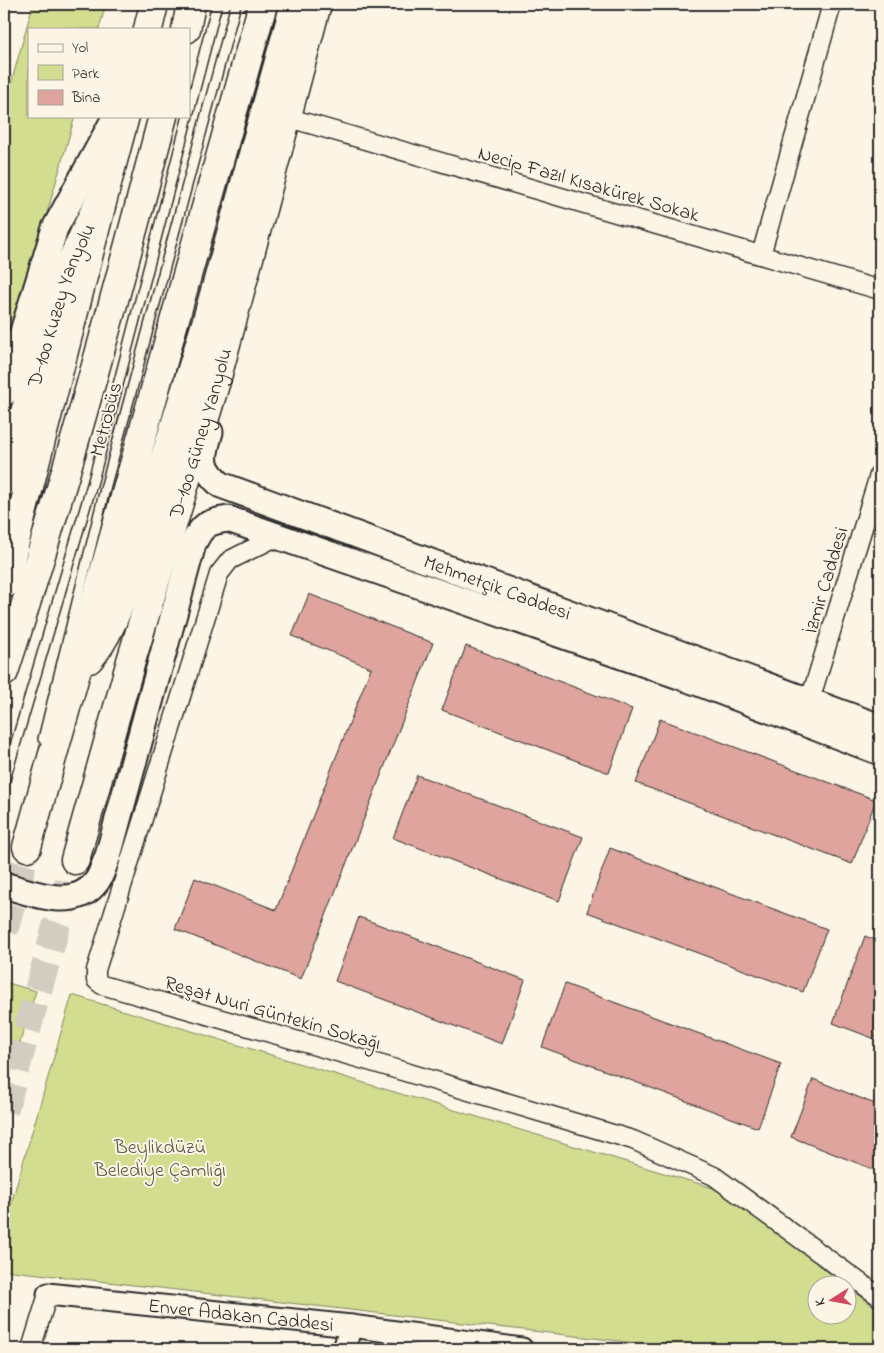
<svg xmlns="http://www.w3.org/2000/svg" width="884" height="1353" viewBox="0 0 884 1353" font-family="'Indie Flower',sans-serif">
  <style>
    .green { fill: #d2dd90; stroke: #7e845e; fill-rule: evenodd }
    .building { fill: #dea49d; stroke: #2b2b2b }
    .lines { fill: none; stroke-linecap: round; stroke-linejoin: round }
    .primary-tunnel { stroke: #d2cdc0; stroke-width: 28; stroke-dasharray: 28 14; stroke-linecap: butt }
    .trunk-tunnel { stroke: #d2cdc0; stroke-width: 28; stroke-dasharray: 28 14; stroke-linecap: butt }
    .service-casing { stroke: #2b2b2b; stroke-width: 12 }
    .minor-casing { stroke: #2b2b2b; stroke-width: 21 }
    .tertiary-casing { stroke: #2b2b2b; stroke-width: 25 }
    .secondary-casing { stroke: #2b2b2b; stroke-width: 29 }
    .primary-casing { stroke: #2b2b2b; stroke-width: 31 }
    .trunk-casing { stroke: #2b2b2b; stroke-width: 31 }
    .service { stroke: #fcf5e5; stroke-width: 9 }
    .minor { stroke: #fcf5e5; stroke-width: 18 }
    .tertiary { stroke: #fcf5e5; stroke-width: 21 }
    .secondary { stroke: #fcf5e5; stroke-width: 25 }
    .primary { stroke: #fcf5e5; stroke-width: 28 }
    .trunk { stroke: #fcf5e5; stroke-width: 28 }
    .labels { text-anchor: middle; stroke-width: 4; stroke-linejoin: round; paint-order: stroke }
    .street-label { font-size: 20px; fill: #2b2b2b; stroke: #fcf5e5 }
    .park-label { font-size: 20px; fill: #555844; stroke: #fcf5e5 }
  </style>
  <rect width="100%" height="100%" fill="#fcf5e5"/>
  <filter id="ink" filterUnits="userSpaceOnUse"><feTurbulence type="fractalNoise" baseFrequency=".02" numOctaves="2"/><feDisplacementMap in="SourceGraphic" scale="10" xChannelSelector="R" yChannelSelector="G"/><feConvolveMatrix kernelMatrix="1 2 1 2 8 2 1 2 1" color-interpolation-filters="sRGB"/></filter>
  <g filter="url(#ink)">
    <path class="green" d="M 33,4 L 106,4 L 99,29 L 29,29 L 29,116 L 75,116 L 4,362 L 4,109 Z
      M 4,982 L 36,991 L 5,1091 L 4,1091 Z
      M 72,995 L 720,1190 L 880,1311 L 880,1349 L 688,1349 L 4,1270 L 4,1228 ZM 816,1286 L 846,1286 L 846,1316 L 816,1316 Z"/>
    <path class="building" d="M 309,594 L 433,643 L 301,979 L 175,929 L 195,878 L 276,910 L 371,668 L 292,636 Z
      M 466,646 L 632,709 L 609,773 L 442,710 Z
      M 660,719 L 876,800 L 852,864 L 636,783 Z
      M 417,775 L 583,837 L 559,901 L 393,838 Z
      M 610,848 L 827,929 L 803,992 L 587,912 Z
      M 359,917 L 525,980 L 502,1044 L 335,981 Z
      M 865,936 L 880,942 L 880,1025 L 875,1039 L 833,1023 Z
      M 565,984 L 781,1064 L 758,1128 L 542,1047 Z
      M 813,1079 L 880,1106 L 880,1172 L 791,1137 Z"/>
    <g class="lines">
      <path class="primary-tunnel" d="M 4,1111 L 75,860"/>
      <path class="trunk-tunnel" d="M 4,931 L 27,847"/>
      <g class="service-casing">
        <path id="service" d="M 43,739 L 106,485 L 236,4
          M 4,783 L 93,481 L 217,4"/>
      </g>
      <g class="minor-casing">
        <path id="minor" d="M 286,117 L 880,290
          M 761,255 L 832,4
          M 278,536 L 230,560 L 219,574 L 96,970 L 96,980 L 102,985 L 372,1062 L 633,1140 L 714,1176 L 880,1297
          M 810,700 L 880,472
          M 31,1349 L 48,1294"/>
      </g>
      <g class="tertiary-casing">
        <g id="tertiary">
          <path id="s1" d="M 48,1294 L 351,1326 L 522,1349"/>
          <path d="M 344,1349 L 351,1326"/>
        </g>
      </g>
      <g class="secondary-casing">
        <g id="secondary">
          <path d="M 4,393 L 55,228 L 116,116"/>
          <path id="s2" d="M 210,432 C 203,457 199,466 221,485 L 880,727"/>
          <path d="M 4,885 C 32,893 75,912 97,881 C 102,874 104,864 108,856 L 193,544 C 202,525 207,522 228,519 L 688,679 L 880,752"/>
        </g>
      </g>
      <g class="primary-casing">
        <g id="primary">
          <path d="M 148,29 L 154,4"/>
          <path id="s3" d="M 4,482 L 68,269 L 106,187 L 125,116"/>
          <path id="s4" d="M 75,860 L 131,661 L 216,381 L 317,4"/>
        </g>
      </g>
      <g class="trunk-casing">
        <path id="trunk" d="M 186,29 L 191,4
          M 4,584 L 106,187
          M 89,659 C 108,637 117,611 127,583 L 207,320 L 295,4
          M 4,672 C 64,489 114,303 163,116
          M 27,847 L 263,4"/>
      </g>
      <use href="#service" class="service"/>
      <use href="#minor" class="minor"/>
      <use href="#tertiary" class="tertiary"/>
      <use href="#secondary" class="secondary"/>
      <use href="#primary" class="primary"/>
      <use href="#trunk" class="trunk"/>
    </g>
  </g>
  <g class="labels">
    <g class="street-label">
      <text transform="translate(589 183) rotate(16)" y="7">Necip Fazıl Kısakürek Sokak</text>
      <text dy="7" stroke="none"><textPath href="#s3" startOffset="186">D-100 Kuzey Yanyolu</textPath></text>
      <text transform="translate(105 419) rotate(-75)" y="7">Metrobüs</text>
      <text dy="7" stroke="none"><textPath href="#s4" startOffset="445">D-100 Güney Yanyolu</textPath></text>
      <text transform="translate(825 580) rotate(-73)" y="7">İzmir Caddesi</text>
      <text dy="7" stroke="none"><textPath href="#s2" startOffset="354">Mehmetçik Caddesi</textPath></text>
      <text transform="translate(273 1012) rotate(16)" y="7">Reşat Nuri Güntekin Sokağı</text>
      <text dy="7" stroke="none"><textPath href="#s1" startOffset="194">Enver Adakan Caddesi</textPath></text>
    </g>
    <g class="park-label">
      <text x="160" y="1153">Beylikdüzü<tspan x="160" dy="23">Belediye Çamlığı</tspan></text>
    </g>
  </g>
  <rect width="884" height="1353" fill="none" stroke="#fcf5e5" stroke-width="20"/>
  <rect x="10" y="10" width="864" height="1333" fill="none" stroke="#2b2b2b" stroke-width="2" filter="url(#ink)"/>
  <rect x="28" y="28" width="162" height="90" fill="#fcf5e5" stroke="#a8a49b"/>
  <rect x="38" y="44" width="25" height="8" fill="#fcf5e5" stroke="#a8a49b"/>
  <text x="72" y="52" font-size="15" fill="#2b2b2b">Yol</text>
  <rect x="38" y="65" width="25" height="15" fill="#d2dd90" stroke="#a8a49b"/>
  <text x="72" y="78" font-size="15" fill="#2b2b2b">Park</text>
  <rect x="38" y="90" width="25" height="15" fill="#dea49d" stroke="#a8a49b"/>
  <text x="72" y="102" font-size="15" fill="#2b2b2b">Bina</text>
  <g transform="translate(832 1300) rotate(259)"><circle r="24" fill="#fcf5e5" stroke="#a8a49b"/>
  <path d="M0-4L9 19L0 12L-9 19Z" fill="#d1495b"/>
  <text y="-8" font-size="14" font-weight="bold" text-anchor="middle" fill="#2b2b2b">K</text>
  </g>
</svg>
